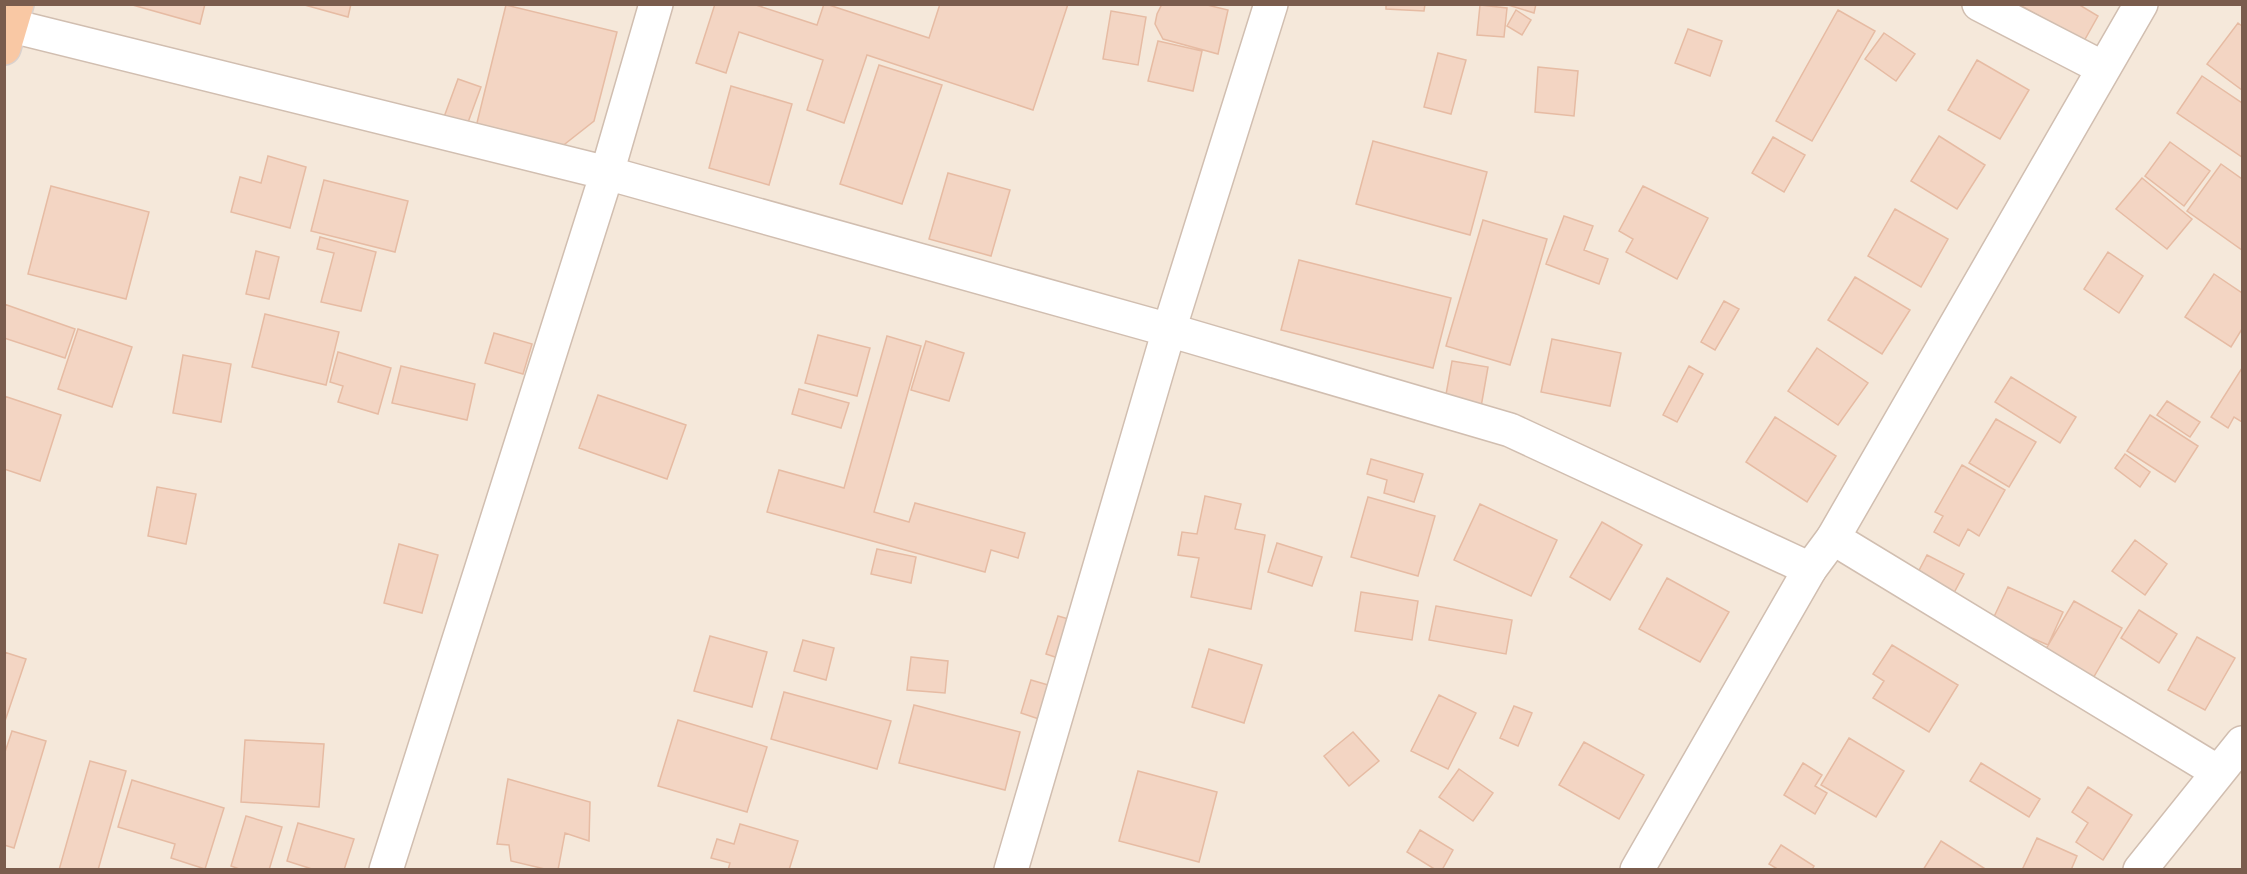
<svg xmlns="http://www.w3.org/2000/svg" width="2247" height="874" viewBox="0 0 2247 874" font-family="Lato,sans-serif">
  <style>
    .residential { fill: #f5e8da }
    .building { fill: #f3d5c3; stroke: #e6bba3; stroke-width: 1.5 }
    .lines { fill: none; stroke-linecap: round; stroke-linejoin: round }
    .minor-casing { stroke: #d1beb0; stroke-width: 36 }
    .tertiary-casing { stroke: #d1beb0; stroke-width: 36 }
    .trunk-casing { stroke: #dad1cd; stroke-width: 36 }
    .minor { stroke: #fff; stroke-width: 33 }
    .tertiary { stroke: #fff; stroke-width: 33 }
    .trunk { stroke: #f9c8a4; stroke-width: 33 }
  </style>
  <rect width="100%" height="100%" fill="#fdf6ec"/>
  <path class="residential" d="M 5,5 L 2242,5 L 2242,869 L 5,869 Z"/>
  <path class="building" d="M 129,4 L 205,4 L 200,24 Z
    M 301,4 L 351,4 L 348,17 Z
    M 715,4 L 753,4 L 817,25 L 824,4 L 826,4 L 929,38 L 940,4 L 1068,4 L 1033,110 L 867,55 L 844,123 L 807,110 L 823,60 L 739,32 L 726,73 L 696,63 Z
    M 1162,4 L 1203,4 L 1228,10 L 1218,54 L 1163,39 L 1155,24 L 1157,14 Z
    M 1386,4 L 1425,4 L 1424,11 L 1386,9 Z
    M 1505,4 L 1536,4 L 1534,13 Z
    M 2018,4 L 2078,4 L 2098,16 L 2084,41 Z
    M 506,5 L 617,32 L 594,121 L 556,151 L 475,131 Z
    M 1480,5 L 1507,8 L 1504,37 L 1477,35 Z
    M 1516,10 L 1531,20 L 1522,35 L 1507,26 Z
    M 1838,10 L 1875,31 L 1812,141 L 1776,121 Z
    M 1111,11 L 1146,17 L 1138,65 L 1103,59 Z
    M 2238,23 L 2242,26 L 2242,90 L 2207,64 Z
    M 1688,29 L 1722,41 L 1710,76 L 1675,63 Z
    M 1884,33 L 1915,54 L 1896,81 L 1865,59 Z
    M 1158,41 L 1202,51 L 1193,91 L 1148,81 Z
    M 1438,53 L 1466,60 L 1451,114 L 1424,107 Z
    M 1977,60 L 2029,90 L 2000,139 L 1948,110 Z
    M 879,65 L 942,85 L 902,204 L 840,184 Z
    M 1538,67 L 1578,71 L 1574,116 L 1535,112 Z
    M 2202,76 L 2242,103 L 2242,157 L 2177,113 Z
    M 458,79 L 481,87 L 467,125 L 444,117 Z
    M 731,86 L 792,104 L 769,185 L 709,168 Z
    M 1939,136 L 1985,165 L 1957,209 L 1911,181 Z
    M 1773,137 L 1805,155 L 1784,192 L 1752,173 Z
    M 1373,141 L 1487,172 L 1470,235 L 1356,204 Z
    M 2170,142 L 2210,171 L 2184,206 L 2145,176 Z
    M 268,156 L 306,167 L 290,228 L 231,212 L 240,177 L 261,183 Z
    M 2221,164 L 2242,179 L 2242,250 L 2187,211 Z
    M 948,173 L 1010,190 L 991,256 L 929,239 Z
    M 2142,178 L 2192,219 L 2167,249 L 2116,209 Z
    M 324,180 L 408,201 L 395,252 L 311,231 Z
    M 51,186 L 149,212 L 126,299 L 28,274 Z
    M 1643,186 L 1708,218 L 1677,279 L 1626,252 L 1633,239 L 1619,231 Z
    M 1895,209 L 1948,239 L 1921,287 L 1868,256 Z
    M 1564,216 L 1593,226 L 1584,250 L 1608,259 L 1599,284 L 1546,264 Z
    M 1483,220 L 1547,239 L 1510,365 L 1446,346 Z
    M 320,237 L 376,252 L 361,311 L 321,302 L 334,253 L 317,249 Z
    M 256,251 L 279,257 L 269,299 L 246,294 Z
    M 2108,252 L 2143,276 L 2119,313 L 2084,289 Z
    M 1299,260 L 1451,298 L 1433,368 L 1281,330 Z
    M 2214,274 L 2242,293 L 2242,329 L 2231,347 L 2185,317 Z
    M 1855,277 L 1910,310 L 1882,354 L 1828,320 Z
    M 1724,301 L 1739,309 L 1715,350 L 1701,342 Z
    M 4,304 L 75,329 L 65,358 L 4,338 Z
    M 265,314 L 339,332 L 326,385 L 252,367 Z
    M 78,329 L 132,347 L 112,407 L 58,389 Z
    M 494,333 L 532,344 L 523,374 L 485,363 Z
    M 818,335 L 870,348 L 857,396 L 805,383 Z
    M 887,336 L 921,346 L 874,512 L 909,522 L 915,503 L 1025,533 L 1018,558 L 991,550 L 985,572 L 767,512 L 779,470 L 844,488 Z
    M 1552,339 L 1621,353 L 1610,406 L 1541,392 Z
    M 926,341 L 964,353 L 949,401 L 911,390 Z
    M 1817,348 L 1868,383 L 1838,425 L 1788,391 Z
    M 338,352 L 391,368 L 378,414 L 338,402 L 343,386 L 330,382 Z
    M 183,355 L 231,364 L 221,422 L 173,413 Z
    M 1452,361 L 1488,367 L 1481,407 L 1445,400 Z
    M 401,366 L 475,384 L 467,420 L 392,403 Z
    M 1689,366 L 1703,374 L 1677,422 L 1663,415 Z
    M 2242,368 L 2242,422 L 2234,417 L 2228,428 L 2211,417 Z
    M 2011,377 L 2076,417 L 2060,443 L 1995,402 Z
    M 799,389 L 849,403 L 841,428 L 792,414 Z
    M 598,395 L 686,425 L 667,479 L 579,448 Z
    M 4,396 L 61,415 L 40,481 L 4,469 Z
    M 2167,401 L 2200,422 L 2190,437 L 2157,415 Z
    M 2150,415 L 2198,446 L 2175,482 L 2127,451 Z
    M 1775,417 L 1836,456 L 1807,502 L 1746,462 Z
    M 1996,419 L 2036,442 L 2009,487 L 1969,463 Z
    M 2125,454 L 2150,472 L 2140,487 L 2115,468 Z
    M 1371,459 L 1423,474 L 1414,502 L 1384,493 L 1387,480 L 1367,474 Z
    M 1962,465 L 2005,490 L 1979,536 L 1968,529 L 1959,546 L 1934,532 L 1943,516 L 1935,512 Z
    M 157,487 L 196,494 L 186,544 L 148,536 Z
    M 1205,496 L 1241,504 L 1235,529 L 1265,535 L 1251,609 L 1191,597 L 1199,558 L 1178,555 L 1182,532 L 1197,534 Z
    M 1368,497 L 1435,516 L 1418,576 L 1351,557 Z
    M 1480,504 L 1557,540 L 1531,596 L 1454,560 Z
    M 1602,522 L 1642,545 L 1610,600 L 1570,577 Z
    M 2135,540 L 2167,564 L 2145,595 L 2112,571 Z
    M 1277,543 L 1322,557 L 1312,586 L 1268,572 Z
    M 399,544 L 438,555 L 422,613 L 384,603 Z
    M 877,549 L 916,557 L 911,583 L 871,574 Z
    M 1927,555 L 1964,574 L 1949,602 L 1912,584 Z
    M 1667,578 L 1729,612 L 1700,662 L 1639,629 Z
    M 2008,587 L 2063,612 L 2048,645 L 1992,621 Z
    M 1361,592 L 1418,601 L 1412,640 L 1355,631 Z
    M 2074,601 L 2122,628 L 2088,687 L 2040,659 Z
    M 1436,606 L 1512,620 L 1506,654 L 1429,640 Z
    M 2139,610 L 2177,634 L 2159,663 L 2121,638 Z
    M 1058,616 L 1079,622 L 1067,661 L 1046,654 Z
    M 710,636 L 767,652 L 752,707 L 694,691 Z
    M 2197,637 L 2235,658 L 2205,710 L 2168,690 Z
    M 803,640 L 834,648 L 826,680 L 794,671 Z
    M 1892,645 L 1958,685 L 1929,732 L 1873,698 L 1884,681 L 1873,674 Z
    M 1209,649 L 1262,665 L 1244,723 L 1192,707 Z
    M 4,652 L 26,659 L 4,724 Z
    M 4,652 L 26,659 L 4,724 Z
    M 911,657 L 948,661 L 945,693 L 907,690 Z
    M 1031,680 L 1055,687 L 1045,721 L 1021,713 Z
    M 784,692 L 891,721 L 877,769 L 771,739 Z
    M 1439,695 L 1476,713 L 1448,769 L 1411,751 Z
    M 914,705 L 1020,732 L 1005,790 L 899,763 Z
    M 1514,706 L 1532,713 L 1518,746 L 1500,738 Z
    M 678,720 L 767,747 L 747,812 L 658,786 Z
    M 12,731 L 46,741 L 14,848 L 4,845 L 4,755 Z
    M 1353,732 L 1379,761 L 1349,786 L 1324,756 Z
    M 1849,738 L 1904,771 L 1876,817 L 1821,785 Z
    M 245,740 L 324,744 L 319,807 L 241,802 Z
    M 1584,742 L 1644,775 L 1619,819 L 1559,785 Z
    M 90,761 L 126,771 L 98,870 L 59,870 Z
    M 1803,763 L 1822,775 L 1815,786 L 1827,793 L 1815,814 L 1784,795 Z
    M 1981,763 L 2040,799 L 2029,817 L 1970,781 Z
    M 1459,769 L 1493,793 L 1473,821 L 1439,797 Z
    M 1138,771 L 1217,792 L 1199,862 L 1119,841 Z
    M 508,779 L 590,802 L 589,841 L 565,833 L 558,870 L 549,870 L 511,861 L 509,845 L 497,844 Z
    M 132,780 L 224,808 L 205,869 L 171,858 L 175,844 L 118,827 Z
    M 2088,787 L 2132,815 L 2103,860 L 2076,842 L 2088,823 L 2072,812 Z
    M 246,816 L 282,827 L 269,870 L 242,870 L 231,866 Z
    M 298,823 L 354,839 L 344,870 L 315,870 L 287,861 Z
    M 740,824 L 798,841 L 789,870 L 728,870 L 730,863 L 711,858 L 717,839 L 734,844 Z
    M 1420,830 L 1453,850 L 1442,870 L 1436,870 L 1407,852 Z
    M 2037,838 L 2077,856 L 2071,870 L 2022,870 Z
    M 1941,841 L 1987,870 L 1923,870 Z
    M 1781,845 L 1814,866 L 1812,870 L 1779,870 L 1769,864 Z"/>
  <g class="lines">
    <g class="minor-casing">
      <path id="minor" d="M 1979,4 L 2103,68
        M 4,24 L 607,173 L 1169,330 L 1510,430 L 1810,569
        M 1833,538 L 2218,772
        M 386,870 L 607,173 L 656,4
        M 1011,870 L 1169,330 L 1271,4
        M 2140,870 L 2242,743"/>
    </g>
    <g class="tertiary-casing">
      <path id="tertiary" d="M 1637,870 L 1810,569 L 1833,538 L 2141,4"/>
    </g>
    <g class="trunk-casing">
      <path id="trunk" d="M 4,48 L 17,4"/>
    </g>
    <use href="#minor" class="minor"/>
    <use href="#tertiary" class="tertiary"/>
    <use href="#trunk" class="trunk"/>
  </g>
  <rect width="2247" height="874" fill="none" stroke="#7a5c4d" stroke-width="12"/>
</svg>
